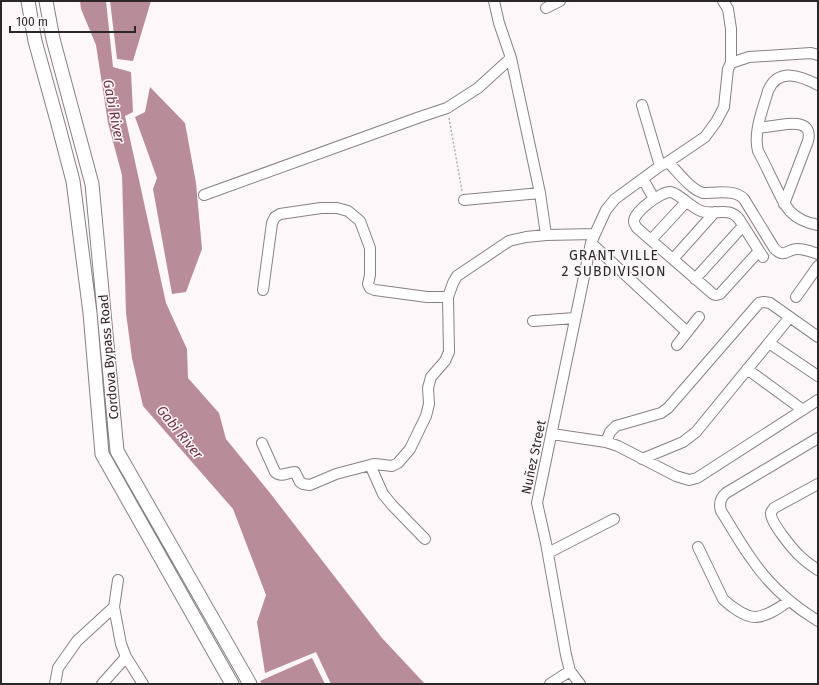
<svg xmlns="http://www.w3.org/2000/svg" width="819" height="685" viewBox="0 0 819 685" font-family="'Fira Sans',sans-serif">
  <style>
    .water { fill: #b98c9a }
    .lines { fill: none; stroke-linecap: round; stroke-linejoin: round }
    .minor-casing { stroke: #898083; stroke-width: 12 }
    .major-casing { stroke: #898083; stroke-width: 15 }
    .path { stroke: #b4aeaf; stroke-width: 1.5; stroke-dasharray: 2 2; stroke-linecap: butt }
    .minor { stroke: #fff; stroke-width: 10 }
    .major { stroke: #fff; stroke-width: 13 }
    .labels { text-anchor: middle; stroke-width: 3; stroke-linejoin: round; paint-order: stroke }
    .street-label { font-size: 13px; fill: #2c2829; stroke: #fef7f9 }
    .water-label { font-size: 14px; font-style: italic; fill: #6e3349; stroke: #fef7f9 }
    .neighbourhood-label { font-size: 14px; letter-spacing: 1px; fill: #2c2829; stroke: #fef7f9 }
  </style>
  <rect width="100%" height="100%" fill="#fef7f9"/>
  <path class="water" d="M 80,1 L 106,1 L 113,67 L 131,72 L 133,112 L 125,116 L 166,303 L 187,349 L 188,378 L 219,413 L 226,439 L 270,493 L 382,638 L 425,684 L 331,684 L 316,652 L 265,673 L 257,622 L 266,595 L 233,509 L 143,406 L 132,358 L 126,313 L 122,175 L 108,123 L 96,45 L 81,9 Z
    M 110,1 L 151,1 L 133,61 L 117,59 Z
    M 150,87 L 185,123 L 196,183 L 202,249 L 186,292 L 172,294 L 153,189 L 157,178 L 135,117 L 145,112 Z
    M 312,658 L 325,684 L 262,684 L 260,681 Z"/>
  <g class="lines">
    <g class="minor-casing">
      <path id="minor" d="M 494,1 L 499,23 L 511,58 L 540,193 L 546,235
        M 723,1 L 728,9 L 731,29 L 731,63
        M 546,8 L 560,1
        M 818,85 C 801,76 778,67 768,91 C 763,109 753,132 758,151 C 764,162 769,173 775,185 C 785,207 791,220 818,225
        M 642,105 L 660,166
        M 758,128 C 765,127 773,126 780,125 C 793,123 813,121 808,141 L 784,204
        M 668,162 C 678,172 690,189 703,193 C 715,193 735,189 744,199 L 774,248 C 785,260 787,248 798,249 C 805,249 812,252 818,254
        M 643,179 L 654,199
        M 204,195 L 420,117 L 447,108 L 478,88 L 511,58
        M 464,200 L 540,193
        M 651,240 L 686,202
        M 591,243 L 687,332
        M 759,251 L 720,294 L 716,295 L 713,294 L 637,228 C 636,226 634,224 634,222 C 633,212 661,192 670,192 C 677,192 692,208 701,211 C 714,216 729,206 739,219 L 763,257
        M 673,259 L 715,212
        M 695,279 L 743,226
        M 263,290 L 272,223 L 275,217 L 280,214 L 321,208 L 337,208 L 348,211 L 360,221 L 370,248 L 370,275 L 368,284 L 370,288 L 375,290 L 427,297 L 448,297
        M 796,297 L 818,266
        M 533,321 L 575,318
        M 769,343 L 818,376
        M 677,345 L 699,317
        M 747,369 L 803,410
        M 552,434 L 606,442 L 618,446 L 676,476 L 689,480 L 697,478 L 818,400
        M 818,438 L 726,493 C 720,498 719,504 721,511 C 732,528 741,545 753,561 C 770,586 792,605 818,621
        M 606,442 L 610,432 L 616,426 L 661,413 L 668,408 L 759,303 L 764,302 L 770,303 L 818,337
        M 262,443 L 275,472 C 281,478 288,472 295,472 L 300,482 L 303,484 L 310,485 L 336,474 L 370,465 L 375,464 L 392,466 L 398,463 L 410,449 L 426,416 L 429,404 L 428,388 L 431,377 L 445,361 L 449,352 L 448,297 L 453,283 L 457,276 L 509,241 L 526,237 L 546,235 L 595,234
        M 642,459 L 683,442 L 696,432 L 790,317
        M 370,465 L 383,494 L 392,505 L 425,539
        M 818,484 L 774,508 C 773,510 771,511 771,513 C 770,522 794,551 801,557 C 806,562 812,566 818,570
        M 698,547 L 723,599 C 730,606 745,617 755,617 C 767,617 780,607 789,601
        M 548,553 L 614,519
        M 114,607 L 121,644 L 126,657 L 143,684
        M 55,684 L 58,668 L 77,641 L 114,607 L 118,580
        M 102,684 L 126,657
        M 550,684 L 570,671
        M 580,684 L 570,671 L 566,655 L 546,543 L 537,503 L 591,243 L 595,234 L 606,210 L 615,199 L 660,166 L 668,162 L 705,137 L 716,122 L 724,107 L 728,69 L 731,63 L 749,57 L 811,53 L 818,55"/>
    </g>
    <g class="major-casing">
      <path id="major" d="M 28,1 L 35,41 L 58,124 L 73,181 L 90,313 L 102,454 L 232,684
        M 46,1 L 53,39 L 92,184 L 117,451 L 250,684"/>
    </g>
    <path class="path" d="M 449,118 L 462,191"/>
    <use href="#minor" class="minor"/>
    <use href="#major" class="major"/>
  </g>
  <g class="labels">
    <g class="street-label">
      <text transform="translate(108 357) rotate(-95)" y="5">Cordova Bypass Road</text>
      <text transform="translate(533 457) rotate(-78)" y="5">Nuñez Street</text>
    </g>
    <g class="water-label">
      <text transform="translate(114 111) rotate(79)" y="5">Gabi River</text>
      <text transform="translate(180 432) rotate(51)" y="5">Gabi River</text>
    </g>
    <g class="neighbourhood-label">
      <text x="614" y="260">GRANT VILLE<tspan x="614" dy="16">2 SUBDIVISION</tspan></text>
    </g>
  </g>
  <rect width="819" height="685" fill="none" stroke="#2c2829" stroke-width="4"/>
  <path d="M10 26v6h125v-6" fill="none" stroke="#2c2829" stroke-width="2"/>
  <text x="16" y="26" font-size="12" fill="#2c2829" stroke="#fef7f9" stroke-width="3" paint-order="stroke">100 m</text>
</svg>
